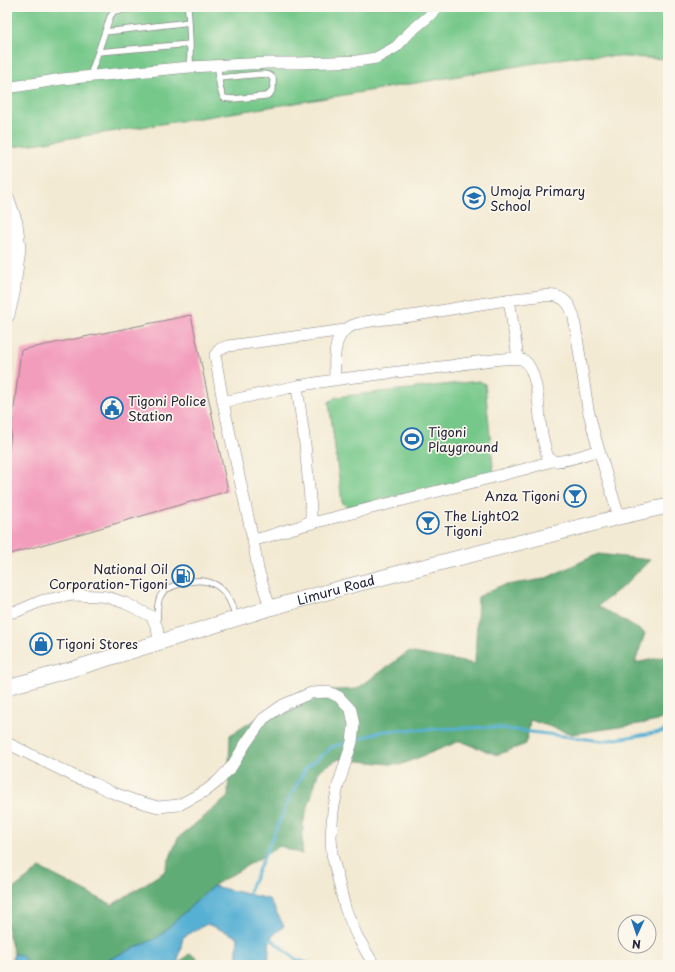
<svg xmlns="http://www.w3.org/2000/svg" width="675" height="972" viewBox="0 0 675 972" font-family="'Playpen Sans',sans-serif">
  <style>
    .green { fill: #76c88a; stroke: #4c7562 }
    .forest { fill: #60ac76; stroke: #416758 }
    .water { fill: #56b0d4; stroke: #3c6988 }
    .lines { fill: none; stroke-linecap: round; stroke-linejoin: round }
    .stream { stroke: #56b0d4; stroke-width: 3 }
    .building { fill: #f39dbd }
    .lane-casing { stroke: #8a8687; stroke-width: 7 }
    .street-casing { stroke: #8a8687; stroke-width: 12 }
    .secondary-casing { stroke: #8a8687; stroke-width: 16 }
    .lane { stroke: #fff; stroke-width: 5.5 }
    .street { stroke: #fff; stroke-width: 11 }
    .secondary { stroke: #fff; stroke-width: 15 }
    .labels { text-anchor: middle; stroke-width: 3.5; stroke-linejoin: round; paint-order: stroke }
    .poi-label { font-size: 13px; fill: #22223b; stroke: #fbf7ec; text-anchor: start }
    .street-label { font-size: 13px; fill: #22223b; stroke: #fbf7ec }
  </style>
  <rect width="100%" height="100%" fill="#fbf7ec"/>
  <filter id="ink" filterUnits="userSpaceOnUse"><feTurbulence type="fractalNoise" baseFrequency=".025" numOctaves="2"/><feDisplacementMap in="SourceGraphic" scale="8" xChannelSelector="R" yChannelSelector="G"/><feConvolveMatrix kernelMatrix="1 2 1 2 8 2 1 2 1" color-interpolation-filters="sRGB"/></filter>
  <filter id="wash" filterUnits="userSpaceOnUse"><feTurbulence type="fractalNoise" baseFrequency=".012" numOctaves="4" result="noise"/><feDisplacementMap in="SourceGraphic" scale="16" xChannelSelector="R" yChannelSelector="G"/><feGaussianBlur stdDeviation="0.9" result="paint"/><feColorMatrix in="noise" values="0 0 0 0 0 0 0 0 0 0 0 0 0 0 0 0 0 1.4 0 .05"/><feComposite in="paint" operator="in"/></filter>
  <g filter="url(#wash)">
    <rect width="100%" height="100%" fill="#f3ead3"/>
    <path class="green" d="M 7,7 L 668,7 L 668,59 L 584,55 L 308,101 L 7,148 Z
      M 479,381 L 485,384 L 494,477 L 414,492 L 347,507 L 342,502 L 329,402 L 336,397 Z"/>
    <path class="forest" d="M 598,554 L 650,560 L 627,583 L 598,606 L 645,633 L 635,663 L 668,656 L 668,717 L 653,722 L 572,734 L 530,720 L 526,744 L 497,755 L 460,741 L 400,765 L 339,759 L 319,770 L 303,824 L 302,854 L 280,846 L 213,886 L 157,938 L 96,965 L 28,965 L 22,955 L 14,954 L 7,928 L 7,894 L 40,868 L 112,905 L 164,872 L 178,838 L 228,797 L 230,735 L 300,692 L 357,689 L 408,652 L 475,664 L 478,597 L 500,586 L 544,579 Z
      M 190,953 L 204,965 L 177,965 Z"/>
    <path class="water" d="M 213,886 L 269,899 L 284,926 L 270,938 L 268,965 L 236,965 L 238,937 L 207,924 L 183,937 L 177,965 L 96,965 L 157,938 Z
      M 14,954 L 22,955 L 28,965 L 9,965 Z"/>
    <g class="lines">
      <path class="stream" d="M 355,740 L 383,731 L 491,727 L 603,741 L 661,732 L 668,729
        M 248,894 L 290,797 L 306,768 L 332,747 L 348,742
        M 270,938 L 295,959 L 313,965"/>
    </g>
    <g id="blocks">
      <path class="building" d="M 191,315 L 228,491 L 7,555 L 7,466 L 21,350 Z"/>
    </g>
  </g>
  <g filter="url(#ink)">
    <use href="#blocks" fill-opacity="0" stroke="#8a8687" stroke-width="1"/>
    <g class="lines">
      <g class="lane-casing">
        <path id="lane" d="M 189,22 L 190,44
          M 105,32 L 182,23 L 189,22 L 188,9 L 187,7
          M 98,52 L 190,44 L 190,67
          M 218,66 C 219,76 218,89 224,98 L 232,99 L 266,96 L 270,94 L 273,88 L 273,78 L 269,75 L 262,74 L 219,78
          M 90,76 L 110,17 L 114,11 L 144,7
          M 157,622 C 158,613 156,603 161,595 C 167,585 192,580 203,581 C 209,582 216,584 220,588 C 229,595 233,607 236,618"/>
      </g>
      <g class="street-casing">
        <path id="street" d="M 7,88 L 62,79 L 190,67 L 268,63 L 298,63 L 332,62 L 357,61 L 376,58 L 396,47 L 410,32 L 428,17 L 437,7
          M 509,299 L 518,358
          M 335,380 C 335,365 332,343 344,331 C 349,326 354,325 360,323 C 379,319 399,318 417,315 C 452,309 487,302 522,298 C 533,297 545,294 556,296 C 567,299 571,307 574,318 L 588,409 L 595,437 L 619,517
          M 223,402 L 215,355 L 220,349 L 228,346 L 345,330
          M 305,525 L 525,469 L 552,461
          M 253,540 L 223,402 L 297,386
          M 270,608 L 258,569 L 253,540 C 265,538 276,534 287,530 C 297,527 303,527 311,520 L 311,510 L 305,444 L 297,386 C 320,382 343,378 366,376 C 400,371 435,369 469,363 C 480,362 518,355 525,361 C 538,372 539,412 541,428 C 542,437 545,446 547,455 C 549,458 551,460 554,461 C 563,463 589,453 599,450
          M 7,613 L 18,611 L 41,601 L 72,595 L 99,596 L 107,597 L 125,603 L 151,616 L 157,627 L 159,642
          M 7,743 L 76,777 L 93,783 L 111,792 L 133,800 L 158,807 L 179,805 L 207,790 L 218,781 L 232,766 L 246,743 L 263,719 L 283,705 L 311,693 L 329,692 L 339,697 L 351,710 L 354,725 L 352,742 L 338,786 L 333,811 L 331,836 L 332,854 L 345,908 L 357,936 L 374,965"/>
      </g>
      <g class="secondary-casing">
        <g id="secondary">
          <path d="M 7,199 L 15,223 L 18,248 L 12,294 L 7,315"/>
          <path id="s1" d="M 7,687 L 73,669 L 270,608 L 349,586 L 619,517 L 668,506"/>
        </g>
      </g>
      <use href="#lane" class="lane"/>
      <use href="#street" class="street"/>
      <use href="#secondary" class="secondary"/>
    </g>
  </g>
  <defs>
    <g id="school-ring" transform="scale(1.15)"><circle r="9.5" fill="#fbf7ec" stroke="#1f6fb2" stroke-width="1.5"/><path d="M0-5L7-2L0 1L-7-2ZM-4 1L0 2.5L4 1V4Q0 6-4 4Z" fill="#1f6fb2"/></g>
    <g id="civic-ring" transform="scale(1.15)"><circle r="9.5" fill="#fbf7ec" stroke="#1f6fb2" stroke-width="1.5"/><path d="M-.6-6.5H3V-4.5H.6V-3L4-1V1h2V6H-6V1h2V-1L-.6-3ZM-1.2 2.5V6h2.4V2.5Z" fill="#1f6fb2"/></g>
    <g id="stadium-ring" transform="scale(1.15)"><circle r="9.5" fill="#fbf7ec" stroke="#1f6fb2" stroke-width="1.5"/><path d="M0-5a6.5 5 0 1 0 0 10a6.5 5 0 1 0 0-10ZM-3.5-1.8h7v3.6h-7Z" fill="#1f6fb2"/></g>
    <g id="bar-ring" transform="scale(1.15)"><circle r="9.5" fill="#fbf7ec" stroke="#1f6fb2" stroke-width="1.5"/><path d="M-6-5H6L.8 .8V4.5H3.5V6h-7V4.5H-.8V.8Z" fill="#1f6fb2"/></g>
    <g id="fuel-ring" transform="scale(1.15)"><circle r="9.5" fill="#fbf7ec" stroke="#1f6fb2" stroke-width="1.5"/><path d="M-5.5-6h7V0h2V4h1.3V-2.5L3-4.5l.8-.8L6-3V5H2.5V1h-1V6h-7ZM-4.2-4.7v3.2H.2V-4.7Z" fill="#1f6fb2"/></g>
    <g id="shop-ring" transform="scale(1.15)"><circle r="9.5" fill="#fbf7ec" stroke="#1f6fb2" stroke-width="1.5"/><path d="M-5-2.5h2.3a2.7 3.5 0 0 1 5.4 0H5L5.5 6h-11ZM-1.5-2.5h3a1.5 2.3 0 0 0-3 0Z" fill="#1f6fb2"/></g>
  </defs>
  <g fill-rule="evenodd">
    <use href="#school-ring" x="474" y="198"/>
    <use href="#civic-ring" x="112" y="408"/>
    <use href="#stadium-ring" x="412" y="439"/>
    <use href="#bar-ring" x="575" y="496"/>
    <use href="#bar-ring" x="428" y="523"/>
    <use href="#fuel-ring" x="183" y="576"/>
    <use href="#shop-ring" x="41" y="644"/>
  </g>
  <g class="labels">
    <g class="poi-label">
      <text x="490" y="196">Umoja Primary<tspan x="490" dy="15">School</tspan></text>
      <text x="128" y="406">Tigoni Police<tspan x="128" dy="15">Station</tspan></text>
      <text x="428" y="437">Tigoni<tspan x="428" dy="15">Playground</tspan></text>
      <text x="560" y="501" text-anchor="end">Anza Tigoni</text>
      <text x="444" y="521">The Light02<tspan x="444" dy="15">Tigoni</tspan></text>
      <text x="168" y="574" text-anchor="end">National Oil<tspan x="168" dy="15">Corporation-Tigoni</tspan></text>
      <text x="56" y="649">Tigoni Stores</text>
    </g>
    <g class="street-label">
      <text dy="5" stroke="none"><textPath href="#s1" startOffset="343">Limuru Road</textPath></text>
    </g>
  </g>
  <rect width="675" height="972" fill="none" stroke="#fbf7ec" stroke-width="24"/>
  <g transform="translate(637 934) rotate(183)"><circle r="19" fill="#fbf7ec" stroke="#a4a2a5"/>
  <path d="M0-3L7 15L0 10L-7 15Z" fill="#1f6fb2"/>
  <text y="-6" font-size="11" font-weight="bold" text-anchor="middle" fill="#22223b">N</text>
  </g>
</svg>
